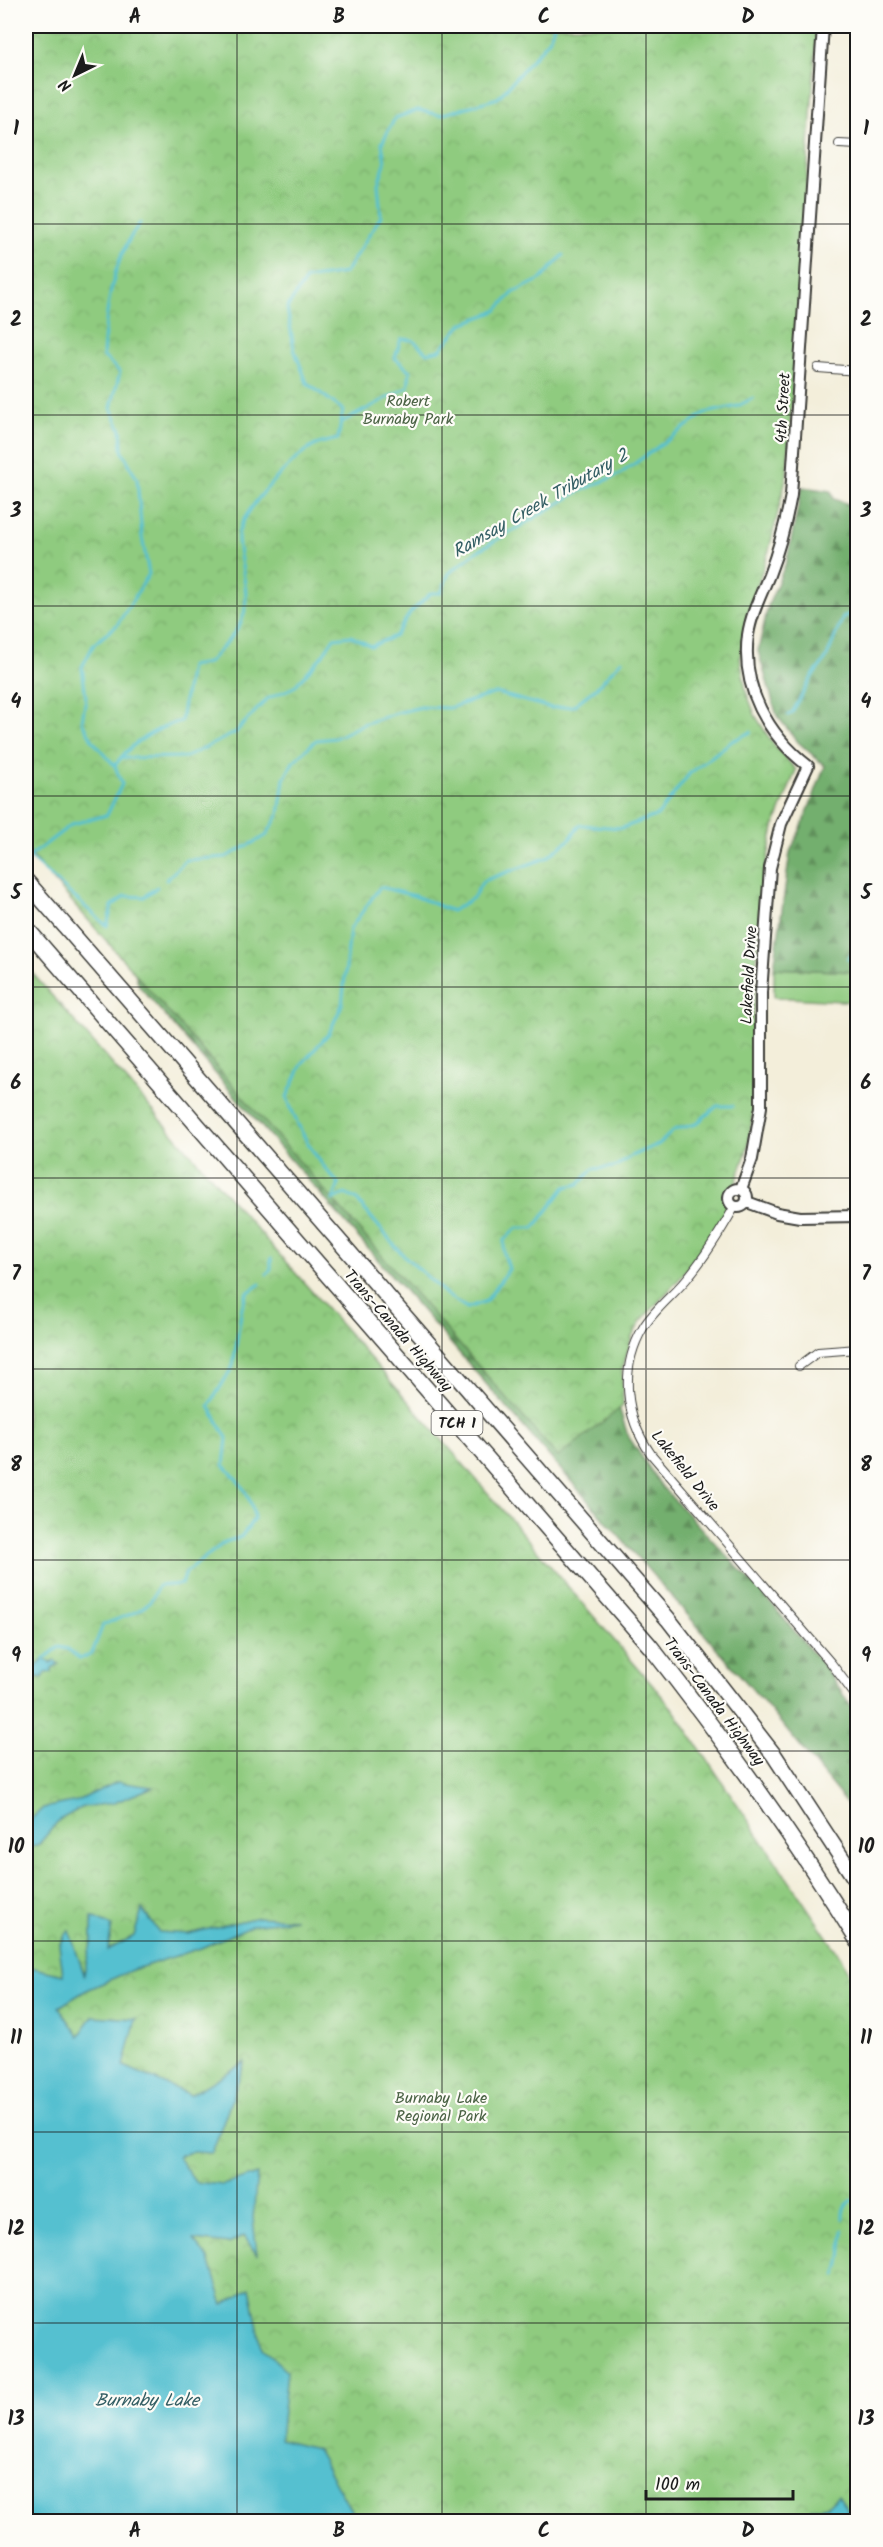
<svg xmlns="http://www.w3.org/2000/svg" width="883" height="2547" viewBox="0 0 883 2547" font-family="Kalam,sans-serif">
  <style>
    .green { fill: #8fcb7f; stroke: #56744e; stroke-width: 1.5 }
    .forest { fill: url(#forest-firs); stroke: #486645; stroke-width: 1.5 }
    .park { fill: url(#park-crowns); stroke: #56744e; stroke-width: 1.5 }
    .water { fill: #55c0d0; stroke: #386e76; stroke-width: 1.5 }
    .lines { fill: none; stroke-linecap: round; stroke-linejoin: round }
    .stream { stroke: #55c0d0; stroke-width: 3 }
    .street-casing { stroke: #3c3c38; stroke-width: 10 }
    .secondary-casing { stroke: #3c3c38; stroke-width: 14 }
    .highway-casing { stroke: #3c3c38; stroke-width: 18 }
    .street { stroke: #fff; stroke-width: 8 }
    .secondary { stroke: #fff; stroke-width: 10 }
    .highway { stroke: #fff; stroke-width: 15 }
    .grid { fill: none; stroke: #1c1c1c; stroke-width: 1.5; stroke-opacity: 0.55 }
    .labels { text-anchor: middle; stroke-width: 4.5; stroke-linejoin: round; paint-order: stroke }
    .shield { fill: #fdfcf7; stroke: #605f5e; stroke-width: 1.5 }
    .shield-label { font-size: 15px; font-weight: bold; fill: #1c1c1c }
    .park-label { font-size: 16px; fill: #4a6244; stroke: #fdfcf7 }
    .street-label { font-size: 16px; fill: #1c1c1c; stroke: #fdfcf7 }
    .water-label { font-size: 18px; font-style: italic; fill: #335e64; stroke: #fdfcf7 }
    .neatline { fill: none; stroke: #1c1c1c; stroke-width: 2 }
    .grid-label { font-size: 20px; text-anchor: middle; font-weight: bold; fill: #1c1c1c }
  </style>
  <defs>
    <pattern id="forest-firs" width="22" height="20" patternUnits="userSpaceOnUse" patternTransform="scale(1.5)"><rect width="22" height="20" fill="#73af6e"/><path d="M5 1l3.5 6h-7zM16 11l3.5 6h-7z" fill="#5e8e5a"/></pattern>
    <pattern id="park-crowns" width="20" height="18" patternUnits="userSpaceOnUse" patternTransform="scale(1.5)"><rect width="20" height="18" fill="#8fcb7f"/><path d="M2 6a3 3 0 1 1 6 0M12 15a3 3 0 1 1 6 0" fill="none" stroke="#7bae6d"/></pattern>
  </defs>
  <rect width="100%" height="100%" fill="#fdfcf7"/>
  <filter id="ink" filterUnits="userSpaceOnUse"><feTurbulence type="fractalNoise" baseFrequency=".0167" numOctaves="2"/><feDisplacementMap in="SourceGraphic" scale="12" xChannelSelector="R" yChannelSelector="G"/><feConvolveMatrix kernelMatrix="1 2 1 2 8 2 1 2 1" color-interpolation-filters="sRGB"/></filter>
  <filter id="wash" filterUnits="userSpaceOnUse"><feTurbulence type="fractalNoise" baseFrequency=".008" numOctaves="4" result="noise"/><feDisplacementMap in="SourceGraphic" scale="24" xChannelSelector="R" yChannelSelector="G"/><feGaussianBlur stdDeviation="1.35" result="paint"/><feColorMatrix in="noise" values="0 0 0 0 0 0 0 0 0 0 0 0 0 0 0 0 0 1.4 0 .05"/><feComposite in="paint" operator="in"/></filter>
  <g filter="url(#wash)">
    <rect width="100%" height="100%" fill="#f3eeda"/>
    <path class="green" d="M 774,968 L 857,972 L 857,1002 L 774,997 Z"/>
    <path class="forest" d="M 802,487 L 831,491 L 834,499 L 851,505 L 857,500 L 857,972 L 774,968 L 790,852 L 802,826 L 825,766 L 798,742 L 777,716 L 758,651 L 768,606 L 787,560 Z
      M 131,960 L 620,1351 L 615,1394 L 628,1436 L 662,1487 L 765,1596 L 823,1665 L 857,1715 L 857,1816 L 767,1706 L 139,986 Z"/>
    <path class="park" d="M 26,26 L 817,26 L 787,474 L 769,550 L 746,620 L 740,657 L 746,691 L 755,715 L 771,741 L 796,770 L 774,827 L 761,890 L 753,1020 L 756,1089 L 748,1147 L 736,1183 L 727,1195 L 725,1211 L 715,1229 L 681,1277 L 641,1321 L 632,1337 L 622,1370 L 623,1406 L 558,1457 L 26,849 Z
      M 26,966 L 457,1457 L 673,1709 L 840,1956 L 858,1994 L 857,2521 L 26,2521 Z"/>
    <path class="water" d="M 44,1659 L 50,1663 L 55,1661 L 59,1664 L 52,1668 L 52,1672 L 45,1673 L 43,1678 L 32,1676 L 26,1680 L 26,1670 L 35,1668 Z
      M 117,1782 L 153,1787 L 114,1803 L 83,1807 L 59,1820 L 39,1844 L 26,1849 L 26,1824 L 43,1808 L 77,1801 Z
      M 142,1909 L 159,1932 L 188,1934 L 258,1917 L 296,1919 L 253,1925 L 201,1948 L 132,1970 L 85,1991 L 59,2007 L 79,2036 L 93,2016 L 136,2019 L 124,2066 L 190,2095 L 245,2062 L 212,2153 L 191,2152 L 177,2156 L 195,2182 L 223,2185 L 257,2174 L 253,2218 L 257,2255 L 244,2236 L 229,2244 L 193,2240 L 209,2259 L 223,2305 L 250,2288 L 262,2348 L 287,2371 L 280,2440 L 316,2449 L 357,2521 L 26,2521 L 26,1966 L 63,1975 L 59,1945 L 69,1930 L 84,1974 L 92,1939 L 92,1917 L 112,1926 L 108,1950 L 134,1936 Z
      M 838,2495 L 852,2516 L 847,2521 L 815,2521 L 811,2508 L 827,2505 Z"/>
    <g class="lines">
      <path class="stream" d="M 342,422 L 408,387 L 410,371 L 395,358 L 401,339 L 413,340 L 427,353 L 440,350 L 462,324 L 496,311 L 513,293 L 541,279 L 563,255
        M 788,715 L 792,713 L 812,677 L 826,659 L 843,617 L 858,610
        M 121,758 L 186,757 L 235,733 L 267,699 L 294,687 L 322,656 L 334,638 L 351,636 L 371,646 L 395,636 L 410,613 L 431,593 L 441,593 L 449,573 L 476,552 L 580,491 L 620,474 L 705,413 L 738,406 L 753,398
        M 115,766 L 93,741 L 82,721 L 86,698 L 82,667 L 94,644 L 117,625 L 149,574 L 142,537 L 137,479 L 122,450 L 121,430 L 111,408 L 120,372 L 103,356 C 106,310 111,261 140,223
        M 166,880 L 186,860 L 226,857 L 266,836 L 279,814 L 284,779 L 293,762 L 316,740 L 335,738 L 363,724 L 396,713 L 421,707 L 449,708 L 496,693 L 551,708 L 573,706 L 596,688 L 622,660
        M 157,887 L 144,897 L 125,896 L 112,906 L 107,926 L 29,857 L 72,824 L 107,815 L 122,784 L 115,766 C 127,745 158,727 181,721 L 190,666 L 208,663 C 218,651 233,638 240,624 C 254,598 239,565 238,538 C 237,515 295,454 316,445 C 322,442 331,441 338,439 L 343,410 L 307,383 L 294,349 L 287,308 L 306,279 L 345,273 L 381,216 L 378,184 L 385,163 L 382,143 L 395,118 L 418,110 L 440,115 L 498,98 L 549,40 L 554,26
        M 848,959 L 858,949
        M 334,1199 L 345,1194 L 356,1199 L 399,1251 L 448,1296 L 467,1308 L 486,1301 L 509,1269 L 504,1253 L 504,1240 L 517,1228 L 534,1228 L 565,1187 L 579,1184 L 593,1169 L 615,1167 L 631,1156 L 659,1144 L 674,1130 L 696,1124 L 717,1106 L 733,1106
        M 333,1200 L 339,1184 C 315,1159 298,1130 287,1097 L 302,1064 L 329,1033 L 342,1005 L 350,929 L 380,887 L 415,896 L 452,911 L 473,898 L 483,881 L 546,858 L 569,840 L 580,825 L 622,828 L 658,815 L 690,773 L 732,741 L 751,732
        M 267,1274 L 271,1269 L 271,1258
        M 44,1659 L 59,1647 L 68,1649 L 80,1659 L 92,1653 L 103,1625 C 126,1614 149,1614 158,1586 L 182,1584 L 186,1572 L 225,1542 L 241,1537 L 254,1519 C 252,1496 240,1482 224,1465 L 227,1438 L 209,1406 L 233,1366 L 242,1307 L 247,1293 L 260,1284
        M 843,2219 C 842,2207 847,2203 858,2197
        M 836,2276 C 842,2262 843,2245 843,2230"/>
    </g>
  </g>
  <g filter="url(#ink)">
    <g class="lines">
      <g class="street-casing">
        <path id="street" d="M 839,144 L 858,145
          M 818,368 L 858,371
          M 735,1206 C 721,1231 707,1254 689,1276 C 675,1294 655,1308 643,1328 C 619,1369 625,1417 651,1454 L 831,1663 L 858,1699
          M 799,1366 L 818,1352 L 858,1349"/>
      </g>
      <g class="secondary-casing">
        <path id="secondary" d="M729 1198a9 9 0 1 1 18 0a9 9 0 1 1-18 0Z
          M 741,1189 L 752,1159 L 761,1107 L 761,993 L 770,868 L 781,824 L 808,766 C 768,735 741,688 748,635 C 751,614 761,595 769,575 C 779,549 786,522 791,495 L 823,26
          M 747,1202 L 777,1213 L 800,1217 L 858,1216"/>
      </g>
      <g class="highway-casing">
        <path id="highway" d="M 26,881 L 668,1619 L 774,1755 L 858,1883
          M 26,928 L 650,1646 C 725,1741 795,1838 858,1941"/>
      </g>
      <use href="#street" class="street"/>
      <use href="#secondary" class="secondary"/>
      <use href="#highway" class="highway"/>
    </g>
  </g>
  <path class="grid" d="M 237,26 L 237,2522M 442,26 L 442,2522M 646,26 L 646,2522M 26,224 L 858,224M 26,415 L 858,415M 26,606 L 858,606M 26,796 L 858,796M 26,987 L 858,987M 26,1178 L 858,1178M 26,1369 L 858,1369M 26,1560 L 858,1560M 26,1751 L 858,1751M 26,1941 L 858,1941M 26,2132 L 858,2132M 26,2323 L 858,2323"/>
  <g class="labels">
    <rect class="shield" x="431.5" y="1411" width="51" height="24" rx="4.5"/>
    <g class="shield-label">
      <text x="457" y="1428">TCH 1</text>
    </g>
    <g class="park-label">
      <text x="408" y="406">Robert<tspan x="408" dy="18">Burnaby Park</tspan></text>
      <text x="441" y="2103">Burnaby Lake<tspan x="441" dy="18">Regional Park</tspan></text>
    </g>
    <g class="street-label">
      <text transform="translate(782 408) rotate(-87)" y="6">4th Street</text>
      <text transform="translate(748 975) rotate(-87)" y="6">Lakefield Drive</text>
      <text transform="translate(399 1330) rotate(49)" y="6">Trans-Canada Highway</text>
      <text transform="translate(686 1470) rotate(51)" y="6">Lakefield Drive</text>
      <text transform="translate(715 1701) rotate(53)" y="6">Trans-Canada Highway</text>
    </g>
    <g class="water-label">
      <text transform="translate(540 503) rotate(-30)" y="6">Ramsay Creek Tributary 2</text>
      <text x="147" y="2406">Burnaby Lake</text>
    </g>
  </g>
  <rect width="883" height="2547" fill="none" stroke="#fdfcf7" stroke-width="66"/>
  <g transform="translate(75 75) rotate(223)" stroke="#fdfcf7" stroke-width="4.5" paint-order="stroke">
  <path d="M0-4.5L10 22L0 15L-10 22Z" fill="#1c1c1c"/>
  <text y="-9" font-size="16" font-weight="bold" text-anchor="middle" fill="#1c1c1c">N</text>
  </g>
  <path d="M646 2490v9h147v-9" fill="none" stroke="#1c1c1c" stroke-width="3"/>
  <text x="655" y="2490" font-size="18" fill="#1c1c1c" stroke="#fdfcf7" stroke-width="4.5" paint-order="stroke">100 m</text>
  <rect x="33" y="33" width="817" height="2481" class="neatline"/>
  <g class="grid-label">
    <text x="135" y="23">A</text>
    <text x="339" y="23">B</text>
    <text x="544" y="23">C</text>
    <text x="748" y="23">D</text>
    <text x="16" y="135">1</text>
    <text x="866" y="135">1</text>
    <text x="16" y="326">2</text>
    <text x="866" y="326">2</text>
    <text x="16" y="517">3</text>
    <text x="866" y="517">3</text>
    <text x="16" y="708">4</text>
    <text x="866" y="708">4</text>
    <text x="16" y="899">5</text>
    <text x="866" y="899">5</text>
    <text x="16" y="1089">6</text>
    <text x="866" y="1089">6</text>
    <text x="16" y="1280">7</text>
    <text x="866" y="1280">7</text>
    <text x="16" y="1471">8</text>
    <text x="866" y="1471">8</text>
    <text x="16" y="1662">9</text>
    <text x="866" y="1662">9</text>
    <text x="16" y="1853">10</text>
    <text x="866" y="1853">10</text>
    <text x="16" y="2044">11</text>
    <text x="866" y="2044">11</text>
    <text x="16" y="2235">12</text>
    <text x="866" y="2235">12</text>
    <text x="16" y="2425">13</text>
    <text x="866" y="2425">13</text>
    <text x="135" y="2537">A</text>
    <text x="339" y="2537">B</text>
    <text x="544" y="2537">C</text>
    <text x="748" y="2537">D</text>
  </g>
</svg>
